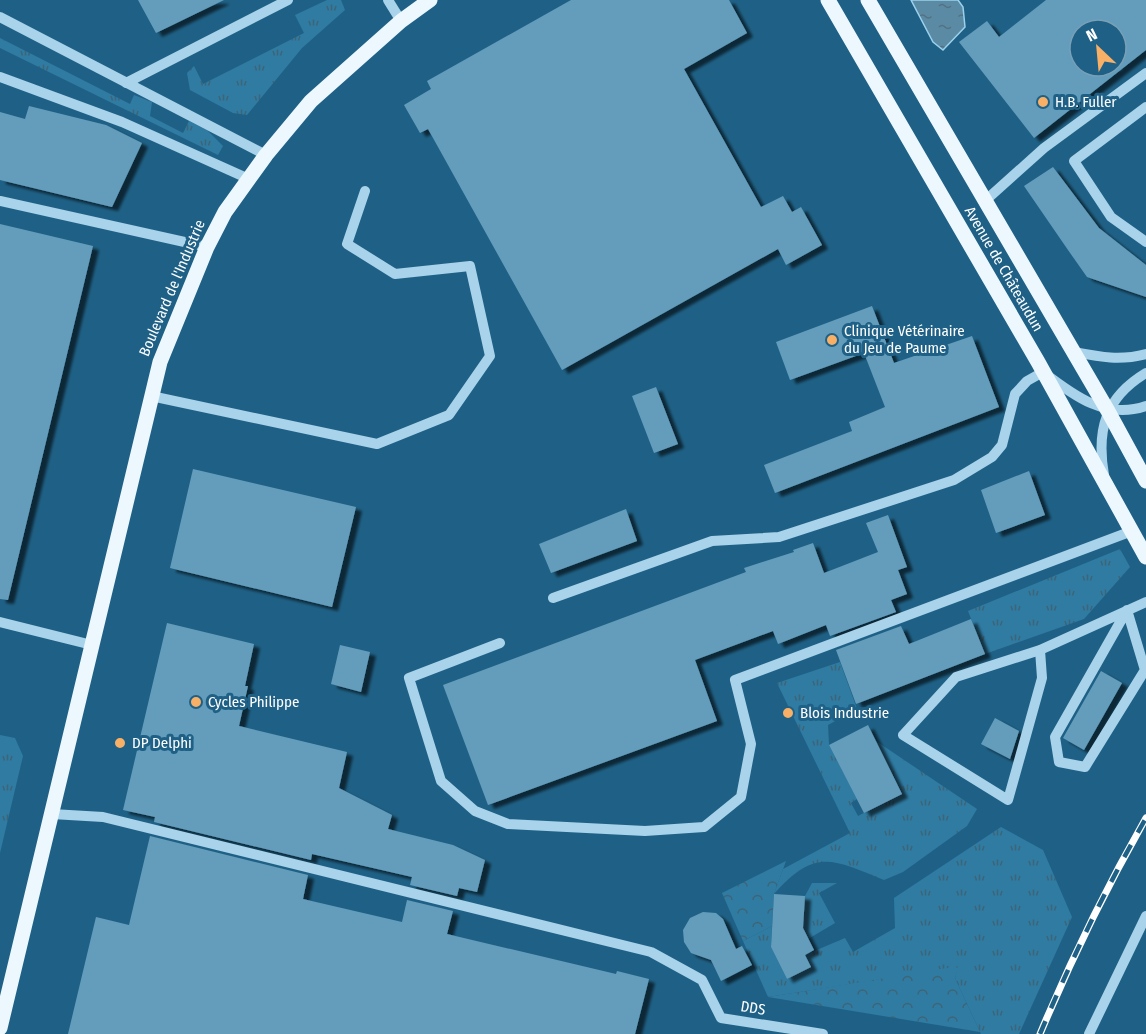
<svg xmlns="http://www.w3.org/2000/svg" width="1146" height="1034" viewBox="0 0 1146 1034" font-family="'Fira Sans Condensed',sans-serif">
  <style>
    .grass { fill: url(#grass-tufts) }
    .forest { fill: url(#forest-crowns) }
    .water { fill: url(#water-ripples); stroke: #9bd1ec; stroke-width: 1.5 }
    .building { fill: #649dbb; fill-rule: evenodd; filter: url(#shadow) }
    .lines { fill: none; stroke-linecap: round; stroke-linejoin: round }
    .minor { stroke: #a8d3ea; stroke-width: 10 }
    .major { stroke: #ecf7fe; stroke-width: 15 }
    .rail-casing { stroke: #fff; stroke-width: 7 }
    .rail { stroke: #1f6186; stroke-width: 4.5; stroke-dasharray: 14; stroke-linecap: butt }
    .poi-dot { fill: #f8b067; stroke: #1f6186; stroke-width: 2 }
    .labels { text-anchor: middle; stroke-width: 6; stroke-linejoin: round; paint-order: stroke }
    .poi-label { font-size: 15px; fill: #fff; stroke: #1f6186; text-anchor: start }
    .street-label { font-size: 15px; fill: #fff; stroke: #1f6186 }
  </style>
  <defs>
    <pattern id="grass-tufts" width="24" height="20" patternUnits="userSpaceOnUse" patternTransform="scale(1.5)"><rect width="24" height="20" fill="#2f7ba2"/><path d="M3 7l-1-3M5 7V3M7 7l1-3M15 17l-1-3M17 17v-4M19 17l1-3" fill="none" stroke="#3e6477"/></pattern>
    <pattern id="forest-crowns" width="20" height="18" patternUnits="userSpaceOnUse" patternTransform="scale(1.5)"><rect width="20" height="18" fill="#2f7ba2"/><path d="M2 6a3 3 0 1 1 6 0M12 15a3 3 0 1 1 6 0" fill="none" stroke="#3e6477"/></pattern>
    <pattern id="water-ripples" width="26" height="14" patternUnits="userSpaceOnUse" patternTransform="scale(1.5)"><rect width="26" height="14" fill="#5b8aa4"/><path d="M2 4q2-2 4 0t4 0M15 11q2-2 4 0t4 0" fill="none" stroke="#557181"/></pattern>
    <filter id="shadow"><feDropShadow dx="6" dy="4" stdDeviation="1.5" flood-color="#0009"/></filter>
  </defs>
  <rect width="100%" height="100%" fill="#1f6186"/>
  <path class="grass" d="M 327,0 L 341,0 L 345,10 L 302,48 L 247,115 L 233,113 L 190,90 L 187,73 L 194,66 L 203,84 L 304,33 L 295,15 Z
    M 0,38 L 130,104 L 134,95 L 152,102 L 150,116 L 183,133 L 189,121 L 207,130 L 223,146 L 218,155 L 0,48 Z
    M 1120,549 L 1130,567 L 1084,619 L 985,654 L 968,611 Z
    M 840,662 L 857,709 L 828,725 L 829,745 L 857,799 L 851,803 L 858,816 L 902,793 L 876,741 L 977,809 L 967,826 L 903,872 L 884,880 C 832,859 815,848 774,894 L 783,869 L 850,833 L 777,683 Z
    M 0,735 L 15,738 L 23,756 L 0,853 Z
    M 1001,827 L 1043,850 L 1072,917 L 1019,1034 L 981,1034 L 955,978 L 958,967 L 768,997 L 743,941 L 772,926 L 771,947 L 787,979 L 811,967 L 805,955 L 845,938 L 853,952 L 895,928 L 894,898 Z
    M 812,883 L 837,883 L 819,893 L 835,923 L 803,942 L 805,896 Z"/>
  <path class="forest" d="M 786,861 L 774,894 L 772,926 L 743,941 L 722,893 Z
    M 959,966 L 955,978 L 980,1032 L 768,997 Z"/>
  <path class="water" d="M 911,0 L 958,0 L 963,7 L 965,27 L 943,50 L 933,42 Z"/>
  <path class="building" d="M 138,0 L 224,0 L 156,33 Z
    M 571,0 L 729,0 L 747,33 L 684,69 L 761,207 L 783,196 L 792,212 L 801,207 L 822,245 L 786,265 L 778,249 L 562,370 L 428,129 L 420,133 L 404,105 L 431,89 L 427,81 Z
    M 1046,0 L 1146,0 L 1146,50 L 1034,138 L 959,42 L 987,21 L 999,37 ZM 1080,30 L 1116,30 L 1116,66 L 1080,66 Z
    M 29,106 L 106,125 L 142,143 L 112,207 L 0,180 L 0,112 L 25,119 Z
    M 1053,167 L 1099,228 L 1146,265 L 1146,297 L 1087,277 L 1068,250 L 1024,186 Z
    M 0,224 L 93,246 L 8,600 L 0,599 Z
    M 872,306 L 894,363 L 972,336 L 999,407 L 775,493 L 764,465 L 852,431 L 849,422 L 885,407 L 864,353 L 790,380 L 776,342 Z
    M 656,387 L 678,444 L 654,453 L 632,396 Z
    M 193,469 L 356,507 L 332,607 L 170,568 Z
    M 1029,471 L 1045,515 L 996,533 L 981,490 Z
    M 626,509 L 637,541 L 551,573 L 539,544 Z
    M 888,515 L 907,567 L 898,570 L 907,594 L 891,600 L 896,612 L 830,636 L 826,625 L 778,644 L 773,631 L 695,660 L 717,721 L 488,805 L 443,685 L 746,572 L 744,568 L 794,552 L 793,550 L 813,543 L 824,573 L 878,552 L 866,523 Z
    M 971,619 L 985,654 L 856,704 L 836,650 L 901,626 L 909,644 Z
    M 167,623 L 254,644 L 245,686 L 248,686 L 239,726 L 347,752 L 339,788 L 392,815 L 388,829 L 453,845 L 485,860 L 477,892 L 459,888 L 457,896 L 410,885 L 412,877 L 312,854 L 311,860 L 154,822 L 155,817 L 123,810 Z
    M 340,645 L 370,652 L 361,692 L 331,684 Z
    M 1101,671 L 1122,683 L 1084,750 L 1063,738 Z
    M 995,718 L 1019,731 L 1010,759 L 981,744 Z
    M 868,725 L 902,794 L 864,813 L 829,745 Z
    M 150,836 L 308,875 L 303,899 L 402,922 L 407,900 L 453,911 L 447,934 L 616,974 L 617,971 L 649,979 L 635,1034 L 68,1034 L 96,917 L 129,925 Z
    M 774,894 L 805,896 L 803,928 L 814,950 L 805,955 L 811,967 L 787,979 L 771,947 Z
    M 703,912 L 716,913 L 723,919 L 736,949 L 742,946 L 752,965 L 721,981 L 711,960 L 691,953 L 684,942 L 683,930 L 690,918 Z"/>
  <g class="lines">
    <path class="minor" d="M 388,0 L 401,21
      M 0,17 L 266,155
      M 0,77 L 122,122 L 249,179
      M 126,83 L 288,0
      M 1146,107 L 1074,161 L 1111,217 L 1146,242
      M 986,200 L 1044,148 L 1146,73
      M 0,201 L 207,247
      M 1074,352 C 1100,357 1120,361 1146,354
      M 151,396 L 377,444 L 449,415 L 490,356 L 470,266 L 395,274 L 347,244 L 365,191
      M 1104,475 C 1096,429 1106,397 1146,373
      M 553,598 L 712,541 L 779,537 L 954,480 L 992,457 L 1002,445 L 1015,394 L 1027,381 L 1043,372 C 1074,396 1106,420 1146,406
      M 1127,610 L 1145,670 L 1085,767 L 1059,762 L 1055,737 Z
      M 0,622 L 92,645
      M 500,643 L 409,678 L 441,781 L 475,811 L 508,824 L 645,831 L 704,827 L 741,797 L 751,744 L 735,680 L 1132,531
      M 1040,650 L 1042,678 L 1008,800 L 903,735 L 956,677 L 1040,650 L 1146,602
      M 52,814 L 103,817 L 651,952 L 702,980 L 721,1018 L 823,1034
      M 1089,1034 L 1146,916"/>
    <path class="major" d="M 828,0 L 1038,362 L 1146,557
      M 868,0 L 1108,411 L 1146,481
      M 0,1028 L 160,362 L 207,247 L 225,212 L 266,155 L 311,101 L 401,21 L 430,0"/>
    <g class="rail-casing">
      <path id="rail" d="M 1040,1034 C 1071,960 1106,888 1146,818"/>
    </g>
    <use href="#rail" class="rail"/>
  </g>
  <g class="poi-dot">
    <circle cx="1043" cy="102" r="6"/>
    <circle cx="832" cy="340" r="6"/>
    <circle cx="196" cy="702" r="6"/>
    <circle cx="788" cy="713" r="6"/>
    <circle cx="120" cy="743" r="6"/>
  </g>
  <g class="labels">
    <g class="poi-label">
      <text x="1055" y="107">H.B. Fuller</text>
      <text x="844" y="336">Clinique Vétérinaire<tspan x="844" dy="17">du Jeu de Paume</tspan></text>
      <text x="208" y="707">Cycles Philippe</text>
      <text x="800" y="718">Blois Industrie</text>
      <text x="132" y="748">DP Delphi</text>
    </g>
    <g class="street-label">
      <text transform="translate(1004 269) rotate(60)" y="5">Avenue de Châteaudun</text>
      <text transform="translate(172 288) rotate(-67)" y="5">Boulevard de l'Industrie</text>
      <text transform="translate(753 1008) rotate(9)" y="5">DDS</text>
    </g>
  </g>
  <g transform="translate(1098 48) rotate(334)"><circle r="28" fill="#1f6186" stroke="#79a0b6" stroke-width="1.5"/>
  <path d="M0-4.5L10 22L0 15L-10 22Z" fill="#f8b067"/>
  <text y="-9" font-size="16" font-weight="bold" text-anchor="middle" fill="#ffffff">N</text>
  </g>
</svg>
